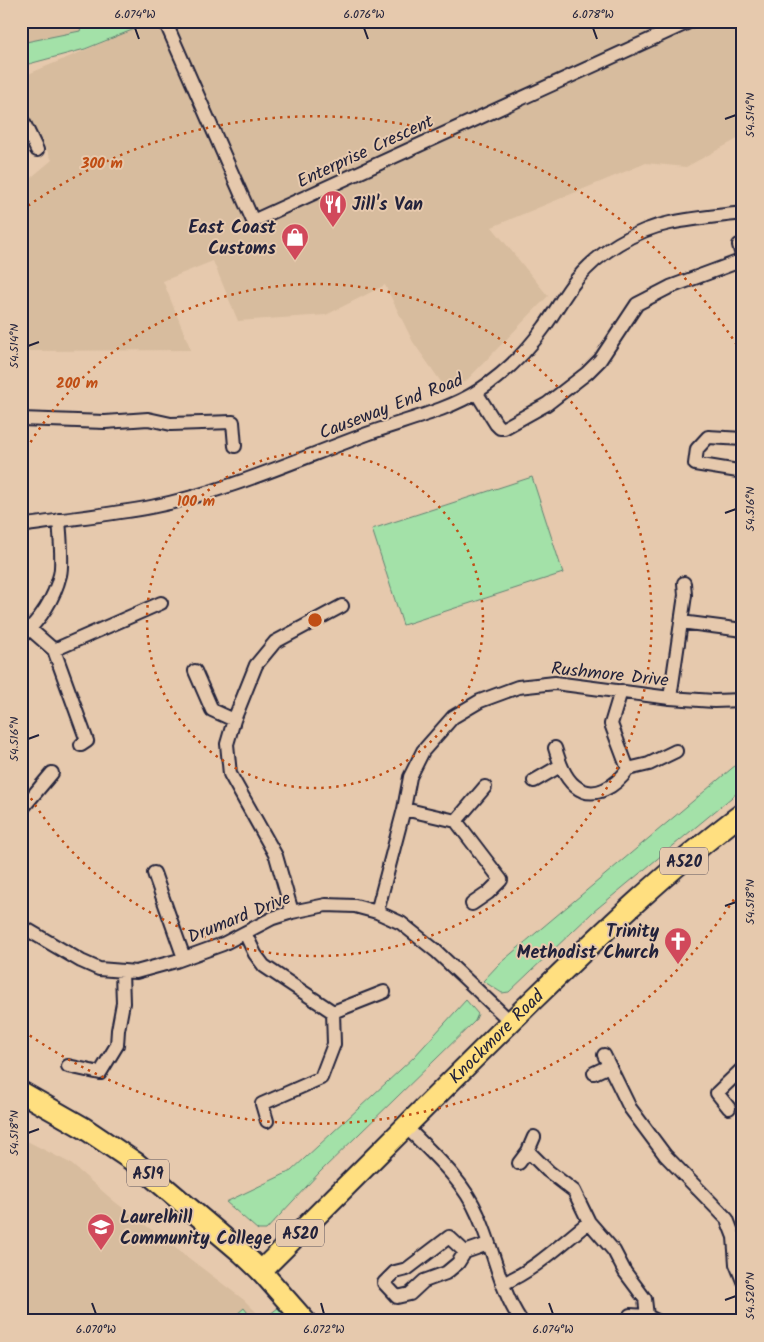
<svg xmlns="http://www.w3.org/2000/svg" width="764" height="1342" viewBox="0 0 764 1342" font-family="Kalam,sans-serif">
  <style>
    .built { fill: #d7bc9e }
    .green { fill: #a3e1a8; stroke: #628272 }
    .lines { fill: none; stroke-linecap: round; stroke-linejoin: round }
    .minor-casing { stroke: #22223b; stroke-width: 16 }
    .primary-casing { stroke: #22223b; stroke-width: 24 }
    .minor { stroke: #e6c9ad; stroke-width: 12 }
    .primary { stroke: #ffdf80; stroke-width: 20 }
    .ticks { fill: none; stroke: #22223b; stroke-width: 2 }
    .ring { fill: none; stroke: #c04e15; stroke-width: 2.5; stroke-dasharray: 2.5 5 }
    .labels { text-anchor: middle; stroke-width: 4; stroke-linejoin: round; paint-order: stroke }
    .shield { fill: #e6c9ad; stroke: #5d545d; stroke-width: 1 }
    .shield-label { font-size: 16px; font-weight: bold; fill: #22223b }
    .street-label { font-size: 18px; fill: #22223b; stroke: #e6c9ad }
    .poi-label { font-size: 18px; font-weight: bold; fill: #22223b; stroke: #e6c9ad; text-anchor: start }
    .centre { fill: #c04e15; stroke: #e6c9ad; stroke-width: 2.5 }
    .ring-label { font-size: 15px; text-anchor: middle; font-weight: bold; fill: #c04e15; stroke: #e6c9ad; stroke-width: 4; stroke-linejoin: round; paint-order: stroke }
    .neatline { fill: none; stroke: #22223b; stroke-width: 2 }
    .ticks-label { font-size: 12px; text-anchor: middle; fill: #22223b }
  </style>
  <rect width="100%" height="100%" fill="#e6c9ad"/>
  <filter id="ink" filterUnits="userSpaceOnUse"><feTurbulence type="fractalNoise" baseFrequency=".02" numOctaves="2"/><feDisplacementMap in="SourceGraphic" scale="10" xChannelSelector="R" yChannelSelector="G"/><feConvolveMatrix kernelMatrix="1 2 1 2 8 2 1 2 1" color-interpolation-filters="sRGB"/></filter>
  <g filter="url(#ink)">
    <path class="built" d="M 21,21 L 743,21 L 743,136 L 686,167 L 646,163 L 492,227 L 548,296 L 466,381 L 446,389 L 413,342 L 385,285 L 326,315 L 238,321 L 213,261 L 163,281 L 191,350 L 21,351 L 21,186 L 52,160 L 21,102 L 21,77 L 107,41 L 100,27 L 21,43 Z
      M 21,1138 L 70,1163 L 115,1202 L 244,1300 L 265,1321 L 21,1321 Z"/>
    <path class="green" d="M 83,21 L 139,21 L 142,26 L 85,49 L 21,66 L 21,43 L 80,31 Z
      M 532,477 L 563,573 L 403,625 L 372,529 Z
      M 743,759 L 743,788 L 593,912 L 509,992 L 502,993 L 483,981 L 499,964 Z
      M 466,1000 L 478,1014 L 475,1021 L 320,1172 L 266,1230 L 258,1230 L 226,1202 L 291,1171 L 414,1057 Z
      M 244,1308 L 254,1321 L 229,1321 Z
      M 278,1308 L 289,1321 L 277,1321 L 270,1314 Z"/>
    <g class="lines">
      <g class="minor-casing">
        <path id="minor" d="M 165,21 L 253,221 L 691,21
          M 24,123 L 37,150
          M 739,245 L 743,259
          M 476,392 L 496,424 L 500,428 L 504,428 L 547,404 L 587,373 L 600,360 L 637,304 L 670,287 L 743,260
          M 21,419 L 105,422 L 148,419 L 171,424 L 233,422 L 235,446
          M 743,439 L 708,437 L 697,449 L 695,464 L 738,471 L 743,468
          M 21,526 C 64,519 108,515 151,507 C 226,492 296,460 367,434 C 402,421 447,411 478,391 C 504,374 527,352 545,326 C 556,311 565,293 577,279 C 599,252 635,230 670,223 C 694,218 719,216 743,213
          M 681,622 L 743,630
          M 30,629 L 54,650 L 87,741 L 81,745
          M 21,637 C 39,621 54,599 60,575 C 63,563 60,533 59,520
          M 54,650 L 161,603
          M 195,671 L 212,710 L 234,720
          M 621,691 L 611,724 L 628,769
          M 670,698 L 685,595 L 684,583
          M 555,748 C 559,761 564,777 575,786 C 594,802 617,785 628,769 L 649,764 L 676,751
          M 534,781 L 560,766
          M 404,809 L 456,821 L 501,880 L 488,893 L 472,904
          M 21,810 L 52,773
          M 456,821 L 485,787
          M 154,873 L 184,958
          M 292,912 L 276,856 L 230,774 L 227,744 L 234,720 L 256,665 L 275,642 L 342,606
          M 377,912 L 404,809 L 410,777 L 423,751 L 453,717 L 480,701 L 518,687 L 555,683 L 670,698 L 714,701 L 743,700
          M 21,926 L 81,961 L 99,969 L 136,972 L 176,961 L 223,944 L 273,918 L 292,912 L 326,905 L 355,906 L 377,912 L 401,923 L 436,951 L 511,1022
          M 245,933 L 255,954 L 264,966 L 333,1012 L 334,1044 L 321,1078 L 262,1104 L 267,1121
          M 333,1012 L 384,992
          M 604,1055 L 630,1108 L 665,1155 L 727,1219 L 734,1237 L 736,1264 L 743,1281
          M 68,1066 L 100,1073 L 117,1045 L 118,1030 L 123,1003 L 122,972
          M 594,1073 L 609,1066
          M 729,1108 L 717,1093 L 743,1068
          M 406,1127 C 433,1154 463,1180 478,1215 C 494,1250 499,1288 521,1321
          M 528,1151 L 548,1171 L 574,1191 L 589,1222 L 614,1251 L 625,1272 L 645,1299 L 647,1316
          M 519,1163 L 528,1151 L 534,1137
          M 465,1252 L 449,1237 L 407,1269 L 395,1272 L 384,1283 L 397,1297 L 410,1294 L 424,1281 L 446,1273 L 458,1263 L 465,1252 L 488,1244
          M 502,1284 C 535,1270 561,1244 589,1222
          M 630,1315 L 647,1316 L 657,1321"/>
      </g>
      <g class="primary-casing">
        <g id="primary">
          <path d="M 21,1092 L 84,1128 L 136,1163 L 242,1253 L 261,1271 L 305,1321"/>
          <path id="s1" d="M 261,1271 C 352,1181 442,1089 534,999 C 601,934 668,869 743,813"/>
        </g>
      </g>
      <use href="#minor" class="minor"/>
      <use href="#primary" class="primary"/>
    </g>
  </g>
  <path class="ticks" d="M 135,28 L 139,39M 364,28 L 368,39M 593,28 L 597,39M 725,119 L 736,115M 28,346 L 39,342M 725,513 L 736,509M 28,739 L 39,735M 725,906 L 736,902M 28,1133 L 39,1129M 725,1300 L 736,1296M 92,1303 L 96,1314M 321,1303 L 324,1314M 549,1303 L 553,1314"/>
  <g class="ring">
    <circle cx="315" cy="620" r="168"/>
    <path d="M23 455A336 336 0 1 1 23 785"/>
    <path d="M742 887A504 504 0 0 1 22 1030M22 210A504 504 0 0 1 742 353"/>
  </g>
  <defs>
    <g id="restaurant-pin" transform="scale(1.4375)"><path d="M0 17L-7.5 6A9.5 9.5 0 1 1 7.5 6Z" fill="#d1495b" stroke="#e6c9ad"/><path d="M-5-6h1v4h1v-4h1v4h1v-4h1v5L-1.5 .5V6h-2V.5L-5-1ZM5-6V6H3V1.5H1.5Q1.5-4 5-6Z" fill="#fff"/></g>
    <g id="shop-pin" transform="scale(1.4375)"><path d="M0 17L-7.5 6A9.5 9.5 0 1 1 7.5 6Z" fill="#d1495b" stroke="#e6c9ad"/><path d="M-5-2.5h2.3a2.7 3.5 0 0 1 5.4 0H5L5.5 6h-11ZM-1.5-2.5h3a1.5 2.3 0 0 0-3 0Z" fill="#fff"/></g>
    <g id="church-pin" transform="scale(1.4375)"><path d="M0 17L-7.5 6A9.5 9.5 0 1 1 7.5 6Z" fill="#d1495b" stroke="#e6c9ad"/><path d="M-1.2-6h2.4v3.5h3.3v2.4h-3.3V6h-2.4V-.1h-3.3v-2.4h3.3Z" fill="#fff"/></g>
    <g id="school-pin" transform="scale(1.4375)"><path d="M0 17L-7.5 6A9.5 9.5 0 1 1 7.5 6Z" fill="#d1495b" stroke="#e6c9ad"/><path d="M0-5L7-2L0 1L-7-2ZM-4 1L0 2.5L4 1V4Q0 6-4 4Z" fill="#fff"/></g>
  </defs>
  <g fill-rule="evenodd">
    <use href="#restaurant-pin" x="333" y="204"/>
    <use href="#shop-pin" x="295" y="237"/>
    <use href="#church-pin" x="678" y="941"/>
    <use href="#school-pin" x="101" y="1227"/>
  </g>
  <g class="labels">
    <g class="shield">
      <rect x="660" y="847.5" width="48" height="27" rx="4"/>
      <rect x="127" y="1159.5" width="42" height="27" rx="4"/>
      <rect x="276" y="1219.5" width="48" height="27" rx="4"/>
    </g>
    <g class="shield-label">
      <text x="684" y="867">A520</text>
      <text x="148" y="1179">A519</text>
      <text x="300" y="1239">A520</text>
    </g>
    <g class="street-label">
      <text transform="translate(365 151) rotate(-25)" y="6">Enterprise Crescent</text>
      <text transform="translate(391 406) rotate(-21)" y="6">Causeway End Road</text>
      <text transform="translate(610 674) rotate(6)" y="6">Rushmore Drive</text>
      <text transform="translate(239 917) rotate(-22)" y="6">Drumard Drive</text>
      <text dy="6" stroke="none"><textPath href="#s1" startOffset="332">Knockmore Road</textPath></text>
    </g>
    <g class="poi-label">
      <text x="352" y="210">Jill's Van</text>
      <text x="276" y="233" text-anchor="end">East Coast<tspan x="276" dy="21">Customs</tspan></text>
      <text x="659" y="937" text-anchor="end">Trinity<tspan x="659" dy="21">Methodist Church</tspan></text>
      <text x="120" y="1223">Laurelhill<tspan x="120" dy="21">Community College</tspan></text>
    </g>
  </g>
  <circle cx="315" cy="620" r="8" class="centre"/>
  <g class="ring-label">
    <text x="102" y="168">300 m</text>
    <text x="77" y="388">200 m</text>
    <text x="196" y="506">100 m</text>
  </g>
  <rect width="764" height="1342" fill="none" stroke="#e6c9ad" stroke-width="55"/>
  <rect x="28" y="28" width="708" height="1286" class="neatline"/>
  <g class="ticks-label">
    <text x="135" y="18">6.074°W</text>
    <text x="364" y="18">6.076°W</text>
    <text x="593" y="18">6.078°W</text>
    <text transform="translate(750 115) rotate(-90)" y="4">54.514°N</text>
    <text transform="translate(14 346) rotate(-90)" y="4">54.514°N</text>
    <text transform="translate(750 509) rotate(-90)" y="4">54.516°N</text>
    <text transform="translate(14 739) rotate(-90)" y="4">54.516°N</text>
    <text transform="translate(750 902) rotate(-90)" y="4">54.518°N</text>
    <text transform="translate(14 1133) rotate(-90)" y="4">54.518°N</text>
    <text transform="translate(750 1296) rotate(-90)" y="4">54.520°N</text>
    <text x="96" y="1333">6.070°W</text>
    <text x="324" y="1333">6.072°W</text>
    <text x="553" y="1333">6.074°W</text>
  </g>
</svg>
